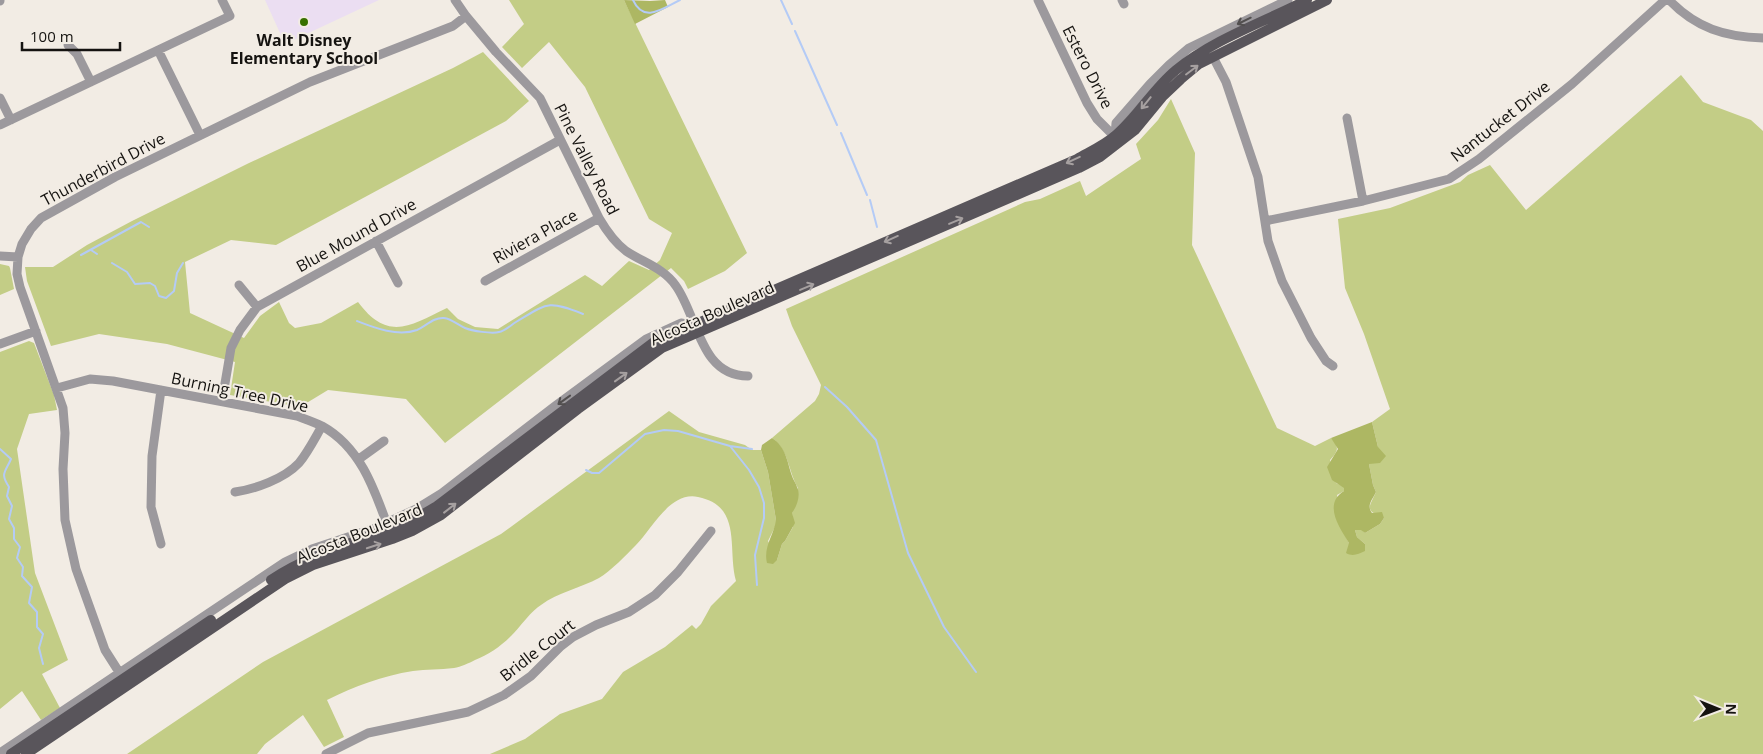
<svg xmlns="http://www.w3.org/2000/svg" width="1763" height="754" viewBox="0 0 1763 754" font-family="'Open Sans',sans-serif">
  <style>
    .education { fill: #ebdef2 }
    .green { fill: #c3cd86 }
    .forest { fill: #adb763 }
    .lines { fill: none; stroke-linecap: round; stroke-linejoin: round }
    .stream { stroke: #b4cbf6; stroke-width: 2 }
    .minor { stroke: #9c999d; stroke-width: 9 }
    .major { stroke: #59555b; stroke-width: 10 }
    .oneway { stroke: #524f4f }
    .oneway2 { stroke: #a6a0a0 }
    .poi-dot { fill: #377000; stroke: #f2ece4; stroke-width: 2 }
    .labels { text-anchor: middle; stroke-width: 4; stroke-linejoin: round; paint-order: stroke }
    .poi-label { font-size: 16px; font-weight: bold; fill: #151310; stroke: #f2ece4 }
    .street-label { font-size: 16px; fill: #151310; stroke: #f2ece4 }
  </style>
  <rect width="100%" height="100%" fill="#f2ece4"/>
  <path class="education" d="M 265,0 L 379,0 L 285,44 Z"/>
  <path class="green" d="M 509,0 L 624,0 L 747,253 L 725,271 L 688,289 L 684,281 L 671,268 L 445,443 L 406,399 L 328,390 L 300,407 L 230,395 L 235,362 L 167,344 L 99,334 L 51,346 L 27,281 L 25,267 L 53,267 L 87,245 L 132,221 L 249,163 L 453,68 L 483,52 L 529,101 L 506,121 L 276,245 L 231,240 L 185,262 L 190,313 L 244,338 L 260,316 L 279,302 L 289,323 L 295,328 L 321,323 L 358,302 C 388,342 410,326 447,308 L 458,319 L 475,327 L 498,329 L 585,275 L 602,286 L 629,261 L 649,270 L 660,260 L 672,233 L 649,219 L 585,87 L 549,42 L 522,68 L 502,47 L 524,24 Z
    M 1681,75 L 1703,102 L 1751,120 L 1763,131 L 1763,754 L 490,754 L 525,739 L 560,714 L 602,699 L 623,672 L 665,647 L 692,625 L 696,629 L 701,624 L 711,606 L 736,581 C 727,549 743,506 698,497 C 670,491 652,529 636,545 C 626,555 611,571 599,578 C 581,588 558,592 541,605 C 532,611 527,618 520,626 C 509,640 492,654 475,660 C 469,663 461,667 454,668 C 440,670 426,669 413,671 C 382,676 355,686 327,700 L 344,737 L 324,747 L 303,715 L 265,744 L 257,754 L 127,754 L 263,662 L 501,534 L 669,411 L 699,432 L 745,445 L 752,450 L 761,450 L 768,472 L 776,520 L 776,525 L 768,541 L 777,560 L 782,544 L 785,541 L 793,527 L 792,513 L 798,488 C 788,471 789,450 772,438 L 815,401 L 819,394 L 821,385 L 792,326 L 786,309 L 1025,202 L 1040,199 L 1080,181 L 1086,196 L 1141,159 L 1136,144 L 1158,120 L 1171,99 L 1195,153 L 1192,245 L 1277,428 L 1315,446 L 1331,438 C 1340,447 1338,451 1330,460 L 1336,483 L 1345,487 L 1344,491 L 1337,495 L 1344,533 L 1349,543 L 1365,544 L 1357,537 L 1355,530 L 1361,529 L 1365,533 L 1380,524 L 1384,518 C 1364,510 1369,508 1376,492 L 1373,485 L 1369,464 L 1378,447 L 1372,422 L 1390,409 L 1364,334 L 1345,288 L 1338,219 L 1390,208 L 1460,182 L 1468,175 L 1490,165 L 1526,210 Z
    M 0,264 L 9,266 L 10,268 L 14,289 L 0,295 Z
    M 29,341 L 34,343 L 54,395 L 57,410 L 29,414 L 17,449 L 35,573 L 68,660 L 42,674 L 60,708 L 41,720 L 22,691 L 0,709 L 0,352 Z"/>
  <path class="forest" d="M 624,0 L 650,1 L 665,0 L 668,7 L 635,24 Z
    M 1372,422 L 1378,447 L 1386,456 L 1380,463 L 1369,464 L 1373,485 L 1376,492 C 1373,499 1366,505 1372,513 L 1382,512 L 1384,518 L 1380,524 L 1365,533 L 1361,530 L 1355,530 L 1357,537 L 1365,544 L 1365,551 C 1358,554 1353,557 1346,553 L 1349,543 C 1339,527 1323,504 1344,491 L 1344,488 L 1332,480 L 1327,467 L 1338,449 L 1331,438 Z
    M 772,438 C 786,447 787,461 792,476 C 793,480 796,483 797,487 C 801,495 797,506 792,513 L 795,523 L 785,541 L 782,544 L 777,560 L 773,564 L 767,563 C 763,547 774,535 776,520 L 768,472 L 761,450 L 762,445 Z"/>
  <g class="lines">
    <path class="stream" d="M 633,0 C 644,24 663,8 680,0
      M 781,0 L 792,24
      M 795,31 L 837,125
      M 841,133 L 867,195
      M 870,200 L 877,227
      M 91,250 L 97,254
      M 81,255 L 141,222 L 149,227
      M 112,263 L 127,272 L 135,284 L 150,283 L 155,286 L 159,296 L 166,298 L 174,291 L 177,273 L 183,263
      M 357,321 C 375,328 398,337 417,330 C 426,326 434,317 444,318 C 452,319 458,325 465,328 C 472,331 492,334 499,332 C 505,331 511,325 516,322 C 548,303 547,300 583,314
      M 825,387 L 847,407 L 876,440 L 908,553 L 944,627 L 976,672
      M 730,446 L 752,449
      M 0,449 L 11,459 C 5,473 0,473 9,487 L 7,496 L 12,506 L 9,519 L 14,528 L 14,539 L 20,547 L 17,558 L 23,567 L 22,576 L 32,587 L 29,603 L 37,612 L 37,627 L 43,634 L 39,648 L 43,664
      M 586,470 L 592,473 L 599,473 L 645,434 L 664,430 L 678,431 L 730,446 L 749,470 L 759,487 L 764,503 L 764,518 L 755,555 L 757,585"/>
    <path class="minor" d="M 455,0 L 466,16 L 496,52 L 540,98 L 599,218 C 606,230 614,242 626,251 C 642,262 664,268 676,286 C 698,317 700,376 748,376
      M 1038,0 L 1087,103 L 1097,119 L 1116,138
      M 1122,0 L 1124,4
      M 1669,0 C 1696,28 1725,37 1763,38
      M 0,1 L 0,0
      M 68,45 L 77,54 L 91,82
      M 158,50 L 200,135
      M 1213,57 L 1226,82 L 1258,177 L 1268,241 L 1282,281 L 1311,338 L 1326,361 L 1333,366
      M 0,98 L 11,120
      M 1347,118 L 1363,201
      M 0,125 L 230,16 L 222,0
      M 1115,136 L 1116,123 L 1150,84 L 1169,65 L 1189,48 L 1288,0
      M 1265,221 L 1363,201 L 1449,179 L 1479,159 L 1572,84 L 1665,0
      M 376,241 L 398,283
      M 0,256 L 18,257
      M 485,281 L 599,218
      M 239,285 L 257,307
      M 0,344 L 36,331
      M 57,388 L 90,379 L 113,381 L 297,416 C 305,419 314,422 322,426 C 360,447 374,488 388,527
      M 161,390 L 152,456 L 151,507 L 161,544
      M 222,401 L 231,348 L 240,330 L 257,307 L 560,140
      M 359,459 L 384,441
      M 235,492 C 255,489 284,479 299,463 C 308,452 315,438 322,426
      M 126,683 L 105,650 L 76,569 L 65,520 L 63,469 L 65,433 L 63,408 L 20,287 L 17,274 L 18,257 L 22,244 L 31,229 L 41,218 L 115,177 L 310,82 L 453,26 L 466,16
      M 0,753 L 285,562 L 312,549 L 375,528 L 416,509 L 442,493 L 555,406 L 646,339 L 681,323 L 693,325
      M 326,754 L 368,733 L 468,712 L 504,695 L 531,676 L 560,647 L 573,637 L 596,625 L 629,612 L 655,595 L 678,572 L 711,531"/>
    <path class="major" d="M 271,580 C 313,552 361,541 406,523 C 417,518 427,512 437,506 L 654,342 L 1077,159 C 1089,152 1105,145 1116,135 C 1138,116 1153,89 1176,70 C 1214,39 1264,22 1307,0
      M 11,754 L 211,620
      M 26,754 L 285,579 L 313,565 L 392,539 L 412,531 L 441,515 L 578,409 L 662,348 L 1079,168 L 1100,157 L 1135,130 L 1163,96 L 1181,79 L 1199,64 L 1327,0"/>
  </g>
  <defs><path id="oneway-shaft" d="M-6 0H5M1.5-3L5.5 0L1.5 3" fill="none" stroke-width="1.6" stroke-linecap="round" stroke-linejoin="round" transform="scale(1.25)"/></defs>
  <g class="oneway">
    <use href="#oneway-shaft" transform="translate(1244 21) rotate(154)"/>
    <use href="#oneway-shaft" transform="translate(564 400) rotate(144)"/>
  </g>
  <g class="oneway2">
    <use href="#oneway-shaft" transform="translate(1192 70) rotate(-37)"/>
    <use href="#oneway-shaft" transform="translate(1146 103) rotate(129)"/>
    <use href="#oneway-shaft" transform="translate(1073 160) rotate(155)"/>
    <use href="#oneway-shaft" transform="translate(956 221) rotate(-23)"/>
    <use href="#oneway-shaft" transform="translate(891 239) rotate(156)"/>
    <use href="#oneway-shaft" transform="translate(807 287) rotate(-23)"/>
    <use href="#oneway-shaft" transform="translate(621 377) rotate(-36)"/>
    <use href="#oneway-shaft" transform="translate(450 508) rotate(-38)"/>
    <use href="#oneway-shaft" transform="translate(374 546) rotate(-18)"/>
  </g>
  <circle class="poi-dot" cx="304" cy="22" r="5"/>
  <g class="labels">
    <g class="poi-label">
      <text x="304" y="46">Walt Disney<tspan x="304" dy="18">Elementary School</tspan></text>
    </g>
    <g class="street-label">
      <text transform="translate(1088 67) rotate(63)" y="6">Estero Drive</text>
      <text transform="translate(1500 121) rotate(-38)" y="6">Nantucket Drive</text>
      <text transform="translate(587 159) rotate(63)" y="6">Pine Valley Road</text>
      <text transform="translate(103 169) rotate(-28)" y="6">Thunderbird Drive</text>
      <text transform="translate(356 235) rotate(-29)" y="6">Blue Mound Drive</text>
      <text transform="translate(535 236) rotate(-29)" y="6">Riviera Place</text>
      <text transform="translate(712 313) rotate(-24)" y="6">Alcosta Boulevard</text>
      <text transform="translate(240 392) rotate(12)" y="6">Burning Tree Drive</text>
      <text transform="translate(359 533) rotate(-22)" y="6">Alcosta Boulevard</text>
      <text transform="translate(537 650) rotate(-38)" y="6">Bridle Court</text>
    </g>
  </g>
  <g transform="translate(1718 709) rotate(91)" stroke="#f2ece4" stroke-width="4" paint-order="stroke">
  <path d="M0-4L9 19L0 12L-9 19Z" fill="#151310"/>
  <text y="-8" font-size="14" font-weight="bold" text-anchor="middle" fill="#151310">N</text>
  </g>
  <path d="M22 42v8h98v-8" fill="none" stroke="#151310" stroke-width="2.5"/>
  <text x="30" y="42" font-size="15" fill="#151310" stroke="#f2ece4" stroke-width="4" paint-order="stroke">100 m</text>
</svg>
